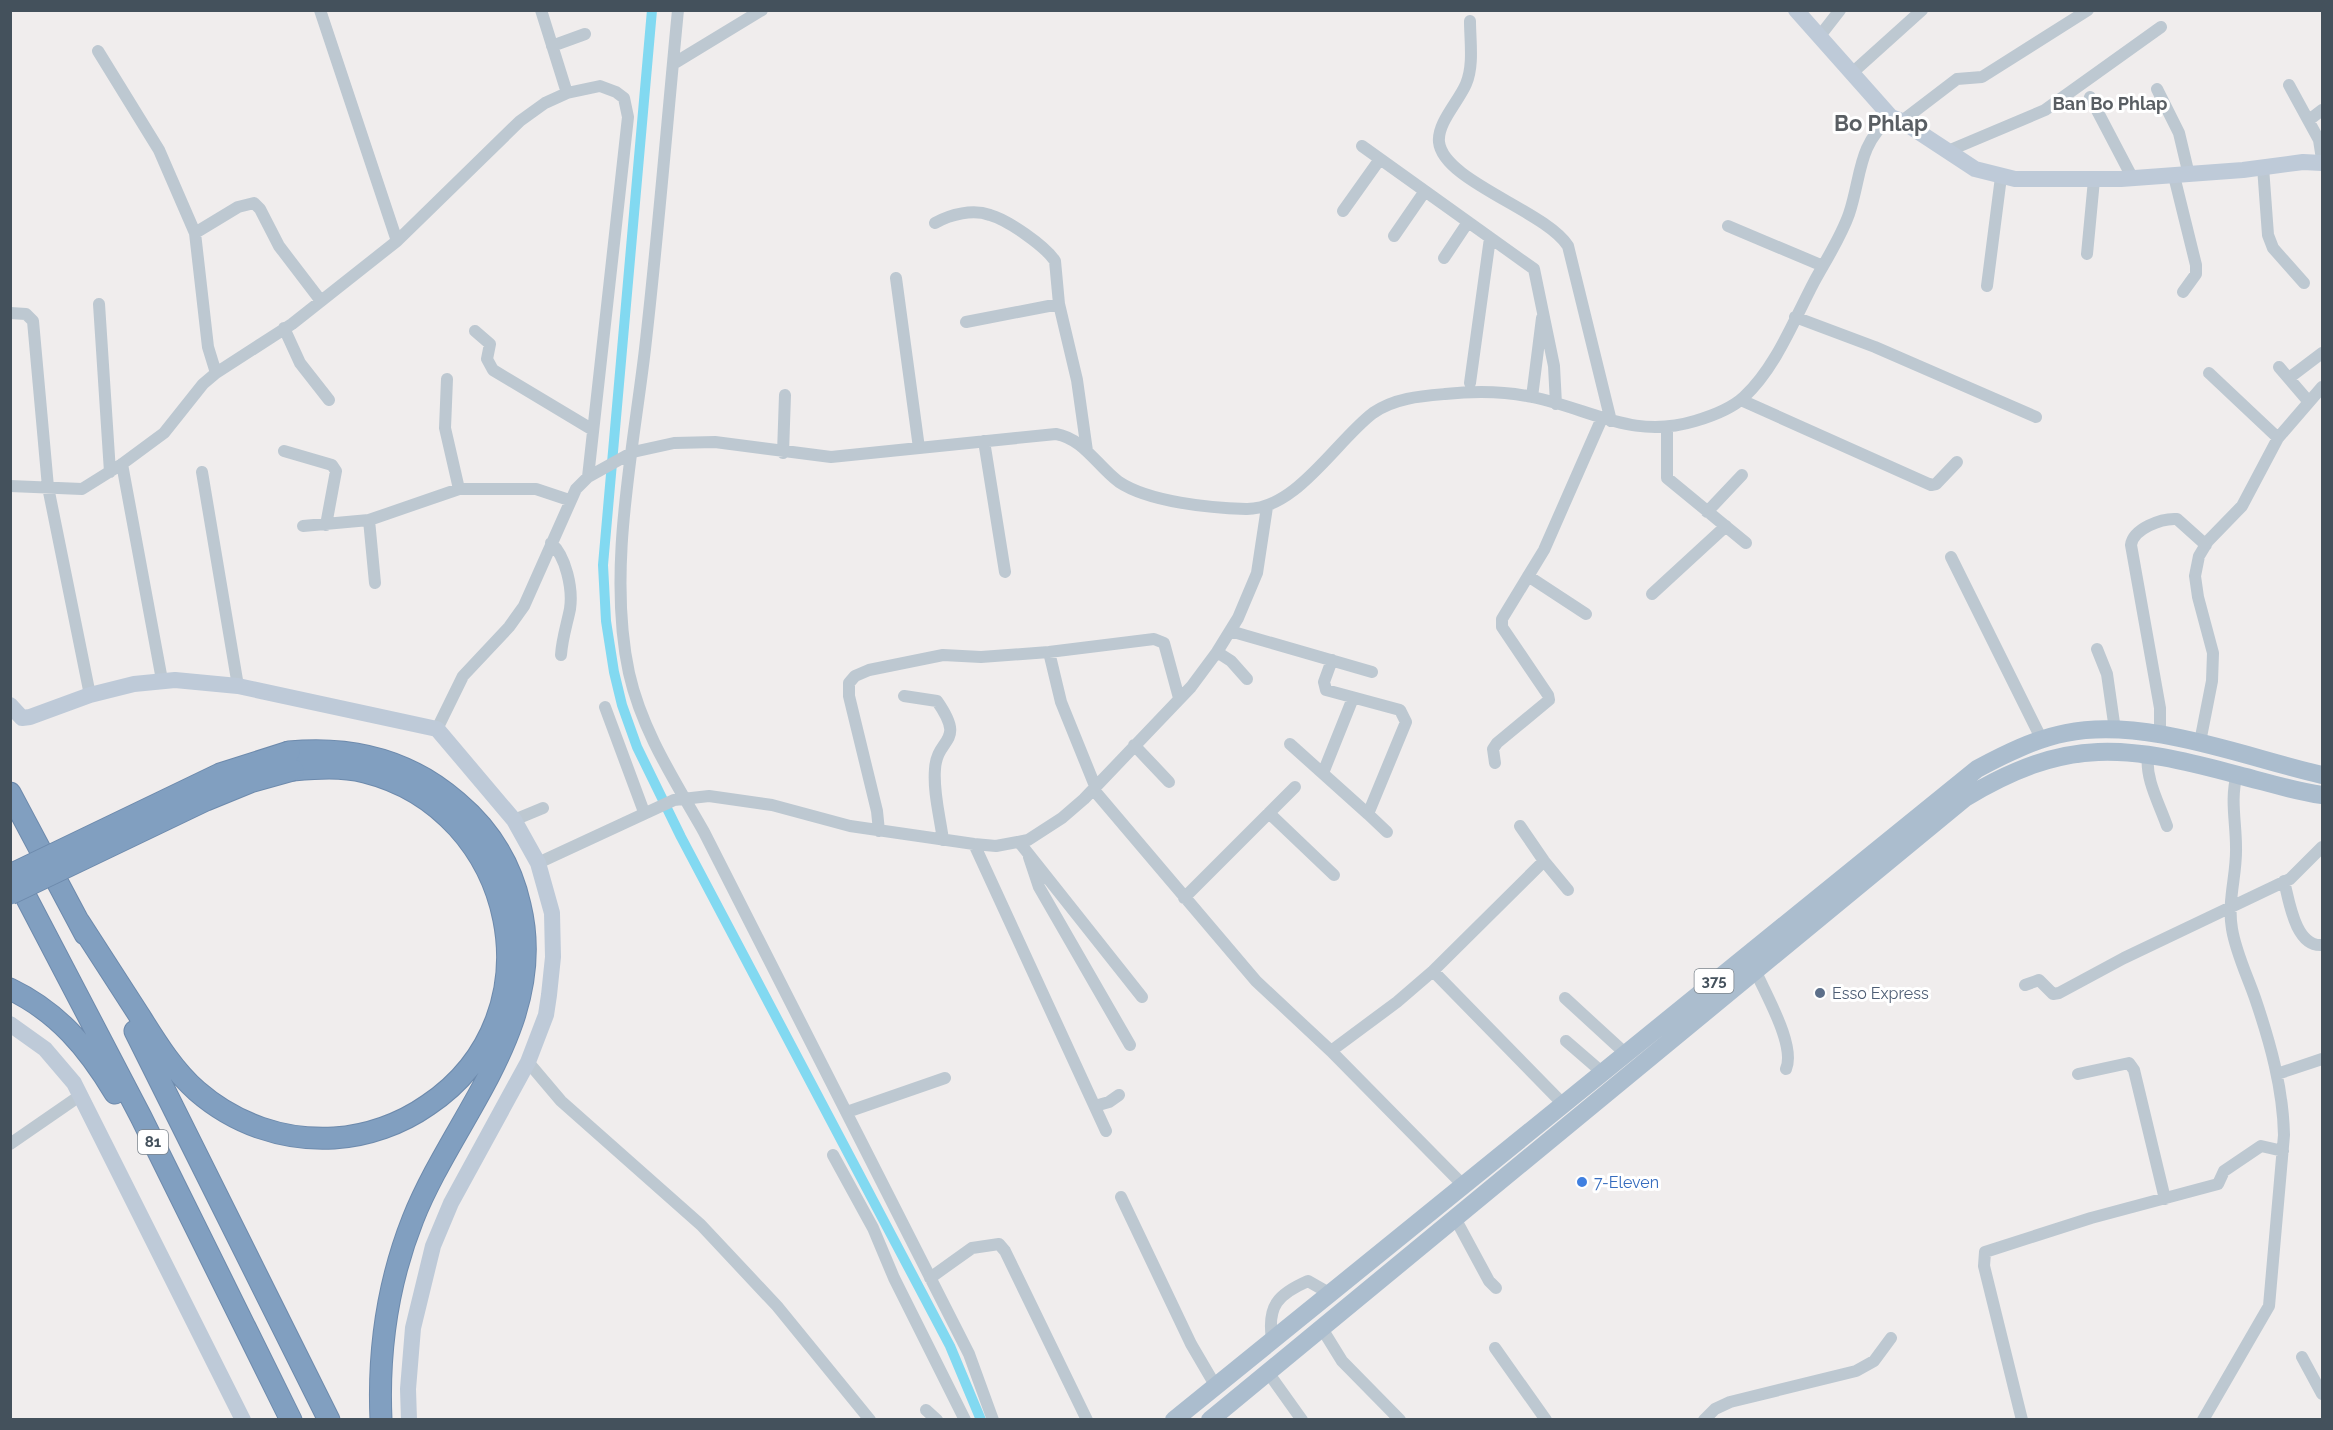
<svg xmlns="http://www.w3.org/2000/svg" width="2333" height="1430" viewBox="0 0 2333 1430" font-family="Raleway,sans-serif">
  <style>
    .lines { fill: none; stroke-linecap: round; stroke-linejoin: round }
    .canal { stroke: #82d9f1; stroke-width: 10 }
    .highway-casing { stroke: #6d8aac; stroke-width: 23 }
    .street { stroke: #bdc8d1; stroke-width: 12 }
    .secondary { stroke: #becad8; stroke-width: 16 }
    .primary { stroke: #abbdce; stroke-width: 18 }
    .highway { stroke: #819fc0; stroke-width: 21 }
    .highway-bridge-casing { stroke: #6d8aac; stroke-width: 23; stroke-linecap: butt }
    .highway-bridge { stroke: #819fc0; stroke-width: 21 }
    .service-dot { fill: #5c6f8a; stroke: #fff; stroke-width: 2 }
    .shop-dot { fill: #3f7fe0; stroke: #fff; stroke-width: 2 }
    .labels { text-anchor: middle; stroke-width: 6; stroke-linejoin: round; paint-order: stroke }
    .shield { fill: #fff; stroke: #7c858d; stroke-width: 1.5 }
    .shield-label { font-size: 15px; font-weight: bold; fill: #44515c }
    .service-label { font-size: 16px; fill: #4e5e75; stroke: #fff; text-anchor: start }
    .shop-label { font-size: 16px; fill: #366cbe; stroke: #fff; text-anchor: start }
    .neighbourhood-label { font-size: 18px; font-weight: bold; fill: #595e63; stroke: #fff }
    .district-label { font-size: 22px; font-weight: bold; fill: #595e63; stroke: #fff }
  </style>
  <rect width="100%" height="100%" fill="#f0eded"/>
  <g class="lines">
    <path class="canal" d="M 652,10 L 603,565 L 606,621 L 614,672 L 622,705 L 637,747 L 681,837 L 950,1346 L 981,1420"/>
    <g class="highway-casing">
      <path id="highway" d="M 289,752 C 352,746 409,760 457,802 C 489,829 511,864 520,905 C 549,1024 454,1116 413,1219 C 388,1282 378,1352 381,1420
        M 10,793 L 85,934
        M 14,874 L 141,1117 L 291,1420
        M 79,922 C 99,953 119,984 139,1015 C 156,1042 173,1070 197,1091 C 235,1124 284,1141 334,1138 C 367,1136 401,1124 428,1105 C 562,1015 517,810 365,772 C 341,766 317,768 293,770
        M 10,989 C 58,1012 88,1048 115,1093
        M 135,1031 L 329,1420"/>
    </g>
    <path class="street" d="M 320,10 L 397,241
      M 541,10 L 567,93
      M 678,10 C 667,123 658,236 645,349 C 633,452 607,571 629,673 C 642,731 675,781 704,832 L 969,1354 L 993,1420
      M 1470,21 C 1470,41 1474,65 1466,84 C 1459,101 1437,123 1439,142 C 1443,181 1546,211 1568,246 L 1611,421
      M 1819,37 L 1840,10
      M 552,46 L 585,34
      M 98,51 L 159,150 L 195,233 L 208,347 L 216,373
      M 673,64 L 762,10
      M 1852,73 L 1922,10
      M 2289,85 L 2319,140 L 2322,159
      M 2157,89 L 2179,133 L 2189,175
      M 2090,97 L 2133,179
      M 2309,120 L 2322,110
      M 1902,121 L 1957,79 L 1982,77 L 2088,10
      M 1362,146 L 1534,269 L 1554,366 L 1556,404
      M 1948,151 L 2045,110 L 2161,27
      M 2263,167 L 2268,235 L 2273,248 L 2304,283
      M 2174,176 L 2196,265 L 2196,274 L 2183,292
      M 1343,211 L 1380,159
      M 935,223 C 951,214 973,209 990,215 C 1008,220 1045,246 1055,261 L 1059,304 L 1077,380 L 1087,451
      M 1728,226 L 1823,266
      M 195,233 L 238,207 L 254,203 L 260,209 L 279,246 L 321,301
      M 1394,236 L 1425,191
      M 2087,254 L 2094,180
      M 1444,258 L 1468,222
      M 896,278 L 919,448
      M 1987,286 L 2001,177
      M 99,304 L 110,472
      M 10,313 L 26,314 L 33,321 L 48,487 L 90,695
      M 1795,317 L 1875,347 L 2036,417
      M 966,322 L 1059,304
      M 284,328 L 300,363 L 329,400
      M 475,331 L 490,344 L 487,359 L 493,370 L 593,430
      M 2279,367 L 2309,402
      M 2209,373 L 2278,438
      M 2289,378 L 2322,353
      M 447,379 L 445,428 L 459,489
      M 1470,383 L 1490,238
      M 1532,397 L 1542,318
      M 1741,400 L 1931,485 L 1936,484 L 1957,462
      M 1667,428 L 1667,478 L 1746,543
      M 984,441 L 1005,572
      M 284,451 L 332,465 L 336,471 L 326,525
      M 783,453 L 785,395
      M 122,464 L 162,680
      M 202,472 L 238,686
      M 10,486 L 82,489 L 122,464 L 164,433 L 203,384 L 216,373 L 292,324 L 397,241 L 520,121 L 545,103 L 567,93 L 600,86 L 616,92 L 624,98 L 628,117 L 588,477
      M 1707,512 L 1742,475
      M 369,520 L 375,583
      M 303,526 L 369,520 L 459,489 L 536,489 L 569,500
      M 551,543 C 566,556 573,589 570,609 C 567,624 562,639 561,655
      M 1951,557 L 2042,740
      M 1528,576 L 1586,614
      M 1652,594 L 1726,526
      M 1230,631 L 1372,672
      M 2097,649 L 2107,674 L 2115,730
      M 1049,652 L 1061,702 L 1095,786
      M 1217,652 L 1231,661 L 1247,679
      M 904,696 L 937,701 C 967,744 937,736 935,769 C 933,792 940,817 943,840
      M 605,707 L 644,812
      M 437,729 L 463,676 L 509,627 L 524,606 L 576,489 L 588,477 L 633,452 L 674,443 L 715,442 L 831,457 L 1056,434 C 1084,439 1097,466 1119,482 C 1149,502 1210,508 1246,509 C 1296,510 1336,441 1373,413 C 1394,398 1421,396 1445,394 C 1474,391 1504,391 1532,397 C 1592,409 1632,440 1695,421 C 1712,416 1731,409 1744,397 C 1776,367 1794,320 1814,282 C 1826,260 1841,237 1849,214 C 1862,175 1857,146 1891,117
      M 2160,735 L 2160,708 L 2131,545 C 2133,529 2161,518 2177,519 L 2206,545
      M 2200,742 L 2212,681 L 2213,653 L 2198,597 L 2195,576 L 2199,556 L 2208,541 L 2242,506 L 2278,438 L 2322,387
      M 1290,744 L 1368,814 L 1406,722 L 1400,710 L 1326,690 L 1324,682 L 1332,660
      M 1134,745 L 1169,782
      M 2148,755 C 2145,779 2159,803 2167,826
      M 1495,763 L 1493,749 L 1497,743 L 1549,700 L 1548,695 L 1502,627 L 1502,619 L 1544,550 L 1602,418
      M 1323,773 L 1353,698
      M 1093,789 L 1256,981 L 1331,1051 L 1463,1185
      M 1269,813 L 1334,875
      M 1368,814 L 1387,832
      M 514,820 L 543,808
      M 1520,826 L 1544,861 L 1568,890
      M 879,831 L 877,811 L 849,696 L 849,683 L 855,676 L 869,670 L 943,655 L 981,657 L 1049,652 L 1154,639 L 1164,643 L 1179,698
      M 1019,842 L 1142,997
      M 974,844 L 1106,1131
      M 1029,857 L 1039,887 L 1130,1045
      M 538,863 L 674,800 L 709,796 L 772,805 L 850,826 L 974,844 L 996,846 L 1028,840 L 1062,818 L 1084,799 L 1191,687 L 1217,652 L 1238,618 L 1257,573 L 1267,507
      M 2284,881 C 2289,900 2295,947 2322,945
      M 1184,898 L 1295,787
      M 1433,971 L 1564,1105
      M 1756,972 C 1766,995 1796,1046 1786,1069
      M 2025,985 L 2039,980 L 2053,994 L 2059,993 L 2124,958 L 2290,879 L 2322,847
      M 1565,998 L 1626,1054
      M 1566,1041 L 1603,1073
      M 1331,1051 L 1397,1002 L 1433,971 L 1544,861
      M 528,1062 L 561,1101 L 701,1225 L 777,1306 L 870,1420
      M 2078,1074 L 2129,1063 L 2134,1070 L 2165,1199
      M 2277,1074 L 2322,1059
      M 1095,1106 L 1109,1102 L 1119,1095
      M 847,1112 L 945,1078
      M 10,1144 L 81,1095
      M 833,1155 L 873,1228 L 894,1278 L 965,1420
      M 1121,1197 L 1191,1344 L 1215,1385
      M 1455,1218 L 1489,1281 L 1496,1288
      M 930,1278 L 972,1248 L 999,1244 L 1005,1251 L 1087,1420
      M 1321,1327 L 1342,1361 L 1400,1420
      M 1272,1339 C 1267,1306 1278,1294 1308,1281 L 1329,1293
      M 1495,1348 L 1546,1420
      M 2302,1357 L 2322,1394
      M 1267,1371 L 1302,1420
      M 926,1410 L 937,1420
      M 1704,1420 L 1715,1409 L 1730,1402 L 1856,1371 L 1874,1361 L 1891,1338
      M 2022,1420 L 1984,1266 L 1985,1252 L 2091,1218 L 2218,1184 L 2224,1171 L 2261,1146 L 2283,1151
      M 2203,1420 L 2269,1306 L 2284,1135 C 2283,1088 2270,1042 2255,998 C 2247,975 2236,953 2232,929 C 2227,901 2237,874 2236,847 C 2236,822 2230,799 2237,774"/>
    <path class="secondary" d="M 1796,10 L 1891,117 L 1902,121 L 1975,169 L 2015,179 L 2121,179 L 2243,170 L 2303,162 L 2322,163
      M 10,705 L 22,718 L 30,717 L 90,695 L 134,684 L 175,680 L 238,686 L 437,729 L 514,820 L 538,863 L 552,913 L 553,957 L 549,995 L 546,1015 L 528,1062 L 451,1203 L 433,1246 L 413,1328 L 408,1389 L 409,1420
      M 10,1024 L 45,1049 L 74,1083 L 243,1420"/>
    <path class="primary" d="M 1174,1420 L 1977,769 C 2005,754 2035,739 2066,733 C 2146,717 2244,757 2322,775
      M 1210,1420 L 1965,798 C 2068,736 2126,745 2238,775 C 2266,782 2293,791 2322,795"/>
    <use href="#highway" class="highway"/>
    <g class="highway-bridge-casing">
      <path id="highway-bridge" d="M 10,875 L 220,774 L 289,752
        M 10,894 L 206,800 L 250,782 L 293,770"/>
    </g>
    <use href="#highway-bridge" class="highway-bridge"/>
  </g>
  <circle class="service-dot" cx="1820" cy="993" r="6"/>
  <circle class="shop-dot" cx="1582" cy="1182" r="6"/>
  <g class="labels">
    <g class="shield">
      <rect x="1694.5" y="969" width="39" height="24" rx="4.5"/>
      <rect x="138" y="1130" width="30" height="24" rx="4.5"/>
    </g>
    <g class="shield-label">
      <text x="1714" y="986">375</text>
      <text x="153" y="1147">81</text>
    </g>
    <g class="service-label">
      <text x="1832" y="999">Esso Express</text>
    </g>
    <g class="shop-label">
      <text x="1594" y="1188">7-Eleven</text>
    </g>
    <g class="neighbourhood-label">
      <text x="2110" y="110">Ban Bo Phlap</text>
    </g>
    <g class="district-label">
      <text x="1881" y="131">Bo Phlap</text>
    </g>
  </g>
  <rect width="2333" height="1430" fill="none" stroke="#44515c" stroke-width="24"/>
</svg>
